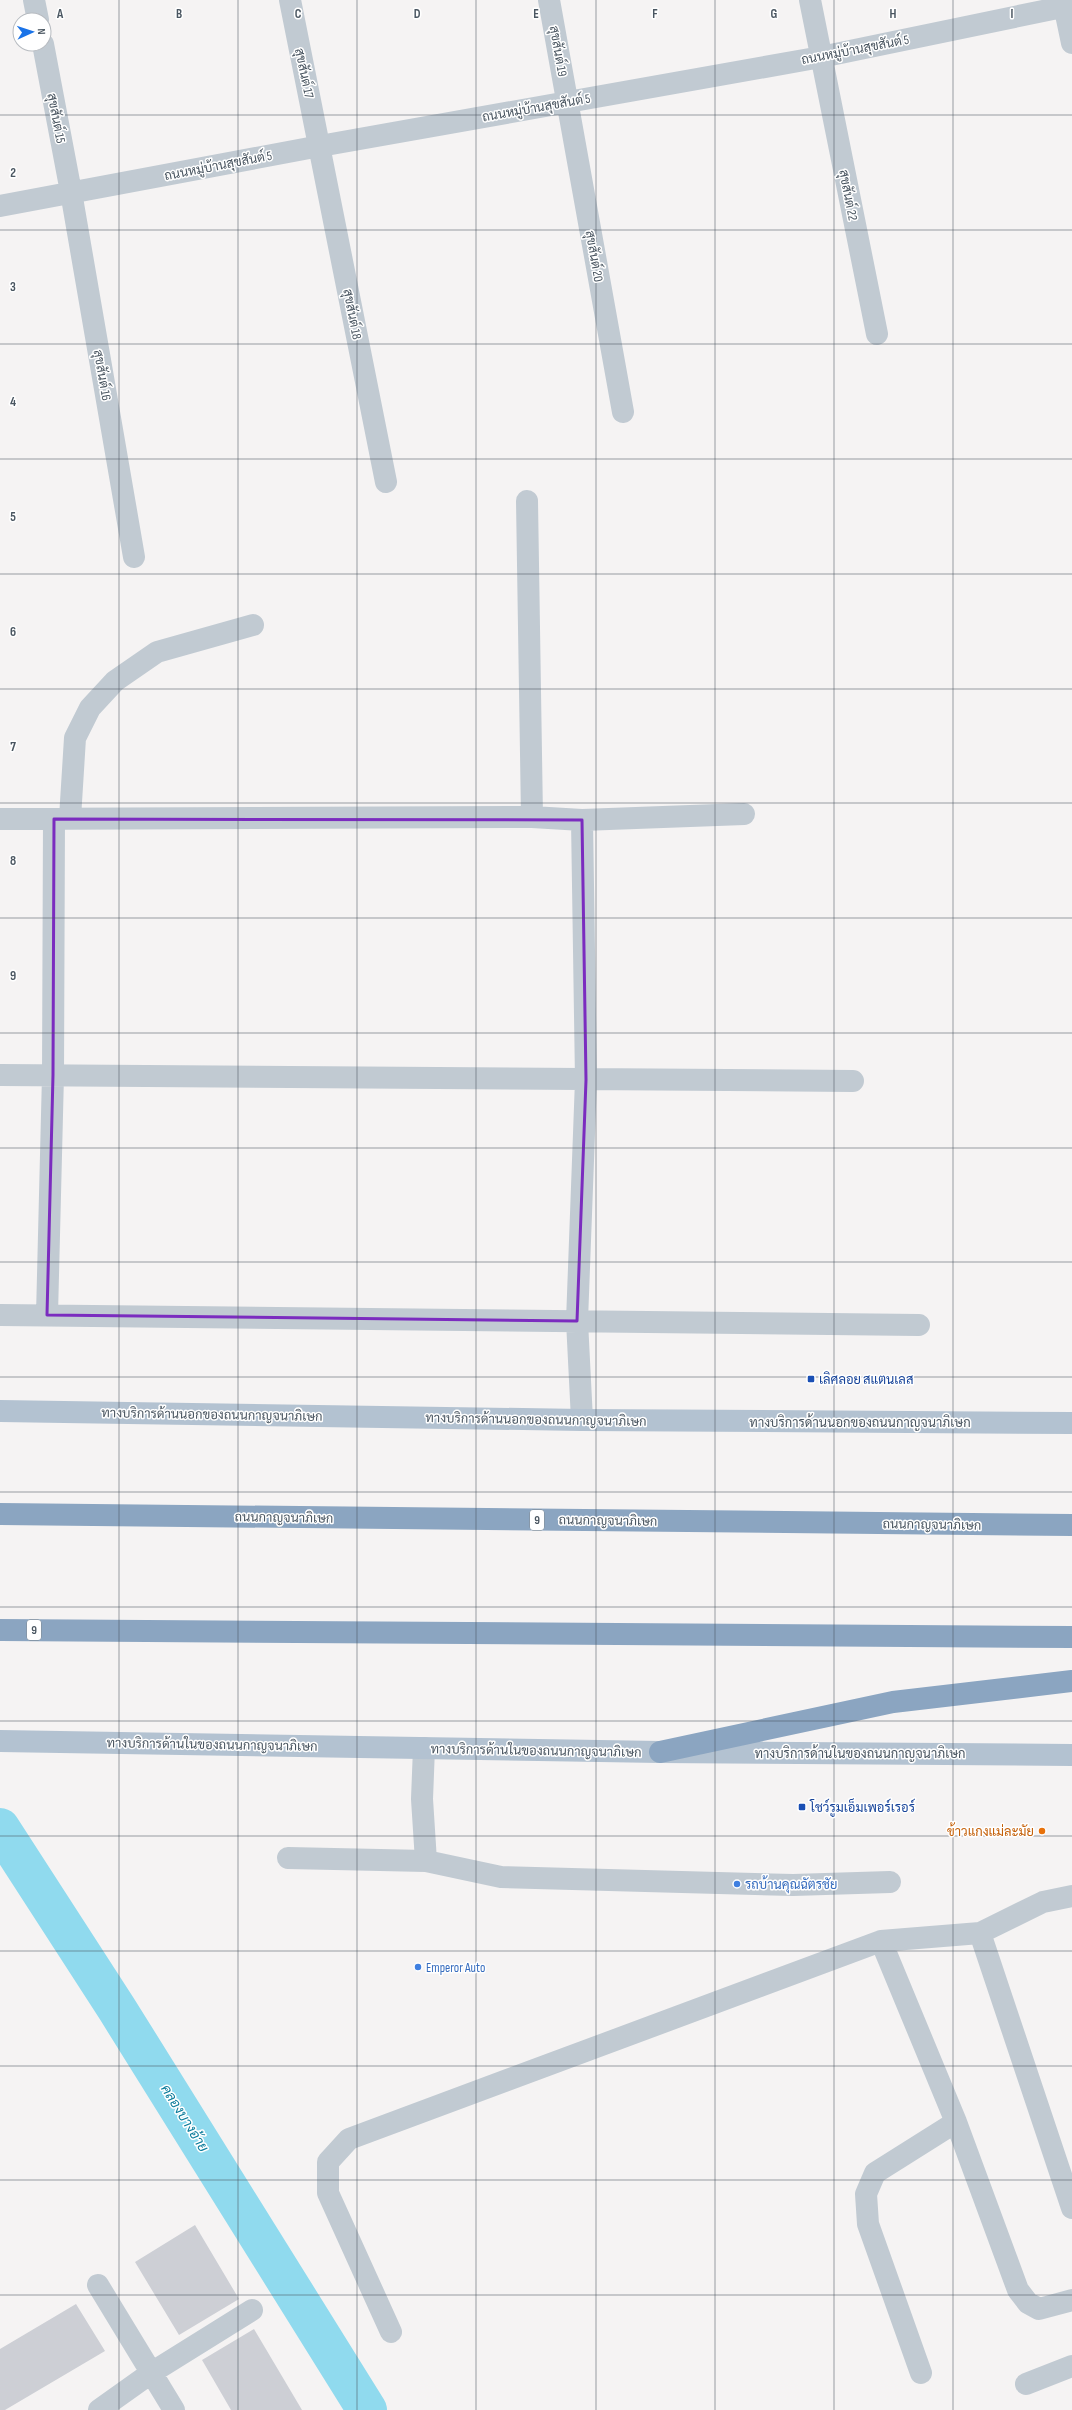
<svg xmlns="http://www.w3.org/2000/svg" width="1072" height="2410" viewBox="0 0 1072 2410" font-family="'Sofia Sans Condensed',Sarabun,sans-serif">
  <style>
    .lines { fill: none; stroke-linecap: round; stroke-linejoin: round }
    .canal { stroke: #90daee; stroke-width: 40 }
    .building { fill: #cdcfd5 }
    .minor { stroke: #c1cad2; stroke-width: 22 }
    .major { stroke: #b3c2d1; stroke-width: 22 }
    .highway { stroke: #8ba5c1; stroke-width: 22 }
    .marked { fill: none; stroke: #7b2cbf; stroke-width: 3; stroke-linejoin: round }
    .grid { fill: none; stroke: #4a5661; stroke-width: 1; stroke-opacity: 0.55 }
    .transit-dot { fill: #1a4fb4; stroke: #fff; stroke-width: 1.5 }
    .food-dot { fill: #e8710a; stroke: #fff; stroke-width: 1.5 }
    .shop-dot { fill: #3f7fe0; stroke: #fff; stroke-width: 1.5 }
    .labels { text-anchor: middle; stroke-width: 3; stroke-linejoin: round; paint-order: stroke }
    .shield { fill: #fff; stroke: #808990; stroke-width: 1 }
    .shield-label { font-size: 12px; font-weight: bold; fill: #4a5661 }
    .street-label { font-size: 13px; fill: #4a5661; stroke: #fff }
    .transit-label { font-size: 13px; fill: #164399; stroke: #fff; text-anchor: start }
    .food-label { font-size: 13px; fill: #c56008; stroke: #fff; text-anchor: end }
    .shop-label { font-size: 13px; fill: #366cbe; stroke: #fff; text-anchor: start }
    .water-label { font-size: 14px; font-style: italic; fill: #0c7c9b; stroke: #fff }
    .grid-label { font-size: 13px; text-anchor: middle; font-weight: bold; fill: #4a5661; stroke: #fff; stroke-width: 3; stroke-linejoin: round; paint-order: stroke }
  </style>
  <rect width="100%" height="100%" fill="#f5f3f3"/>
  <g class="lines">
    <path class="canal" d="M 0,1828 L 117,2009 L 367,2410"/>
  </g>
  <path class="building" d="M 195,2225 L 239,2299 L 179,2335 L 135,2262 Z
    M 76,2304 L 105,2351 L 5,2410 L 0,2410 L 0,2349 Z
    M 254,2329 L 302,2410 L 231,2410 L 202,2360 Z"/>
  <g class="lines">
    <path class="minor" d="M 34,0 L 38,20
      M 290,0 L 386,482
      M 549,0 L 623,412
      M 810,0 L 877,334
      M 1063,0 L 1072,43
      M 43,44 L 71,192 L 134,557
      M 0,206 L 320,146 L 821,57 L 1072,5
      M 527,501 L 532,817
      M 70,818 L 75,738 L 90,708 L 115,681 L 157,652 L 253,625
      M 0,819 L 532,817 L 582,820 L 744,814
      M 582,820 L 586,1080 L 577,1321 L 582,1420
      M 0,1075 L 853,1081
      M 0,1315 L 919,1325
      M 47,1315 L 53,1075 L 54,819
      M 424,1748 L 422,1799 L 426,1861 L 501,1877 L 793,1885 L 890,1882
      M 288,1858 L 426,1861
      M 980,1933 L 1072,2208
      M 881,1941 L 956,2122 L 1018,2290 L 1028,2303 L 1039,2309 L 1072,2300
      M 98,2285 L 174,2410
      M 391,2332 L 328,2193 L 328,2162 L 349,2139 L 881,1941 L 980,1933 L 1043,1902 L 1072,1896
      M 921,2373 L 868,2224 L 866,2194 L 875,2173 L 956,2122
      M 1026,2384 L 1072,2366
      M 99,2410 L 151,2373 L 252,2310"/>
    <path class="major" d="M 0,1411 L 582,1420 L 1072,1423
      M 0,1741 L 660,1752 L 1072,1755"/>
    <path class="highway" d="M 0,1514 L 1072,1525
      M 0,1630 L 1072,1637
      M 660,1752 L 893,1702 L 1072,1681"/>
  </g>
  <path class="marked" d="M 54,819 L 582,820 L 586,1080 L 577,1321 L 47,1315 L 53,1075 Z"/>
  <path class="grid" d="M 119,0 L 119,2410M 238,0 L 238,2410M 357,0 L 357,2410M 476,0 L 476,2410M 596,0 L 596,2410M 715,0 L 715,2410M 834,0 L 834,2410M 953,0 L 953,2410M 0,115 L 1072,115M 0,230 L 1072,230M 0,344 L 1072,344M 0,459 L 1072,459M 0,574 L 1072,574M 0,689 L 1072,689M 0,803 L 1072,803M 0,918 L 1072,918M 0,1033 L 1072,1033M 0,1148 L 1072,1148M 0,1262 L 1072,1262M 0,1377 L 1072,1377M 0,1492 L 1072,1492M 0,1607 L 1072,1607M 0,1721 L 1072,1721M 0,1836 L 1072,1836M 0,1951 L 1072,1951M 0,2066 L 1072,2066M 0,2180 L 1072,2180M 0,2295 L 1072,2295"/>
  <g class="transit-dot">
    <rect x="807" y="1375" width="8" height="8" rx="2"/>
    <rect x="798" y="1803" width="8" height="8" rx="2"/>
  </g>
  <circle class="food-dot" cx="1042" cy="1831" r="4"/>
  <g class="shop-dot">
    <circle cx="737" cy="1884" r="4"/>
    <circle cx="418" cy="1967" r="4"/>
  </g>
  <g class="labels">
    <g class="shield">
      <rect x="530" y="1510" width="14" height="20" rx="3"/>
      <rect x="27" y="1620" width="14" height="20" rx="3"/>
    </g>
    <g class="shield-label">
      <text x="537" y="1524">9</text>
      <text x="34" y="1634">9</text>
    </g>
    <g class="street-label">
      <text transform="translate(855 49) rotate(-11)" y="5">ถนนหมู่บ้านสุขสันต์ 5</text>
      <text transform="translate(559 51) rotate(80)" y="5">สุขสันต์ 19</text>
      <text transform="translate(305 73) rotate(78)" y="5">สุขสันต์ 17</text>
      <text transform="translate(536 107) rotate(-10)" y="5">ถนนหมู่บ้านสุขสันต์ 5</text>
      <text transform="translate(57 118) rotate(79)" y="5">สุขสันต์ 15</text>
      <text transform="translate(218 165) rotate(-11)" y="5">ถนนหมู่บ้านสุขสันต์ 5</text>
      <text transform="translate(849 195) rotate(79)" y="5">สุขสันต์ 22</text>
      <text transform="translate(595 256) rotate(80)" y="5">สุขสันต์ 20</text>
      <text transform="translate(353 314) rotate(79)" y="5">สุขสันต์ 18</text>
      <text transform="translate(103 375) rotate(80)" y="5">สุขสันต์ 16</text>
      <text transform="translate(212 1414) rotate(1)" y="5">ทางบริการด้านนอกของถนนกาญจนาภิเษก</text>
      <text transform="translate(536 1419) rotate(1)" y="5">ทางบริการด้านนอกของถนนกาญจนาภิเษก</text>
      <text x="860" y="1427">ทางบริการด้านนอกของถนนกาญจนาภิเษก</text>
      <text transform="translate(284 1517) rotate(1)" y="5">ถนนกาญจนาภิเษก</text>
      <text transform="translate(608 1520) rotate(1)" y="5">ถนนกาญจนาภิเษก</text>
      <text transform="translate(932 1524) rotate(1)" y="5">ถนนกาญจนาภิเษก</text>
      <text transform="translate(212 1744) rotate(1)" y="5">ทางบริการด้านในของถนนกาญจนาภิเษก</text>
      <text transform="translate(536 1750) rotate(1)" y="5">ทางบริการด้านในของถนนกาญจนาภิเษก</text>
      <text x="860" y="1758">ทางบริการด้านในของถนนกาญจนาภิเษก</text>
    </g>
    <g class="transit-label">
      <text x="819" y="1384">เลิศลอย สแตนเลส</text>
      <text x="810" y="1812">โชว์รูมเอ็มเพอร์เรอร์</text>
    </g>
    <g class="food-label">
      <text x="1034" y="1836">ข้าวแกงแม่ละมัย</text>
    </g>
    <g class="shop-label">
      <text x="745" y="1889">รถบ้านคุณฉัตรชัย</text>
      <text x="426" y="1972">Emperor Auto</text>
    </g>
    <g class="water-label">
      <text transform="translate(185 2118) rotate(58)" y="5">คลองบางอ้าย</text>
    </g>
  </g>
  <g class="grid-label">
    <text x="60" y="18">A</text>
    <text x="179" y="18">B</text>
    <text x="298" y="18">C</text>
    <text x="417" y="18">D</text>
    <text x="536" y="18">E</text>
    <text x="655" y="18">F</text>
    <text x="774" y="18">G</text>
    <text x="893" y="18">H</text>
    <text x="1012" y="18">I</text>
    <text x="13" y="177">2</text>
    <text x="13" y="291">3</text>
    <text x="13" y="406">4</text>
    <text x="13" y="521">5</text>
    <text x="13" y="636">6</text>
    <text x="13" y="751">7</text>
    <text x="13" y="865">8</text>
    <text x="13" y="980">9</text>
  </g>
  <g transform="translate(32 32) rotate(87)"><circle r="19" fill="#ffffff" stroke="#b7bbc0"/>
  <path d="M0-3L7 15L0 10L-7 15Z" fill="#1a73e8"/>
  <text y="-6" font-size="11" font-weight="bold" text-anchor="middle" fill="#4a5661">N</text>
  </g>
</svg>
